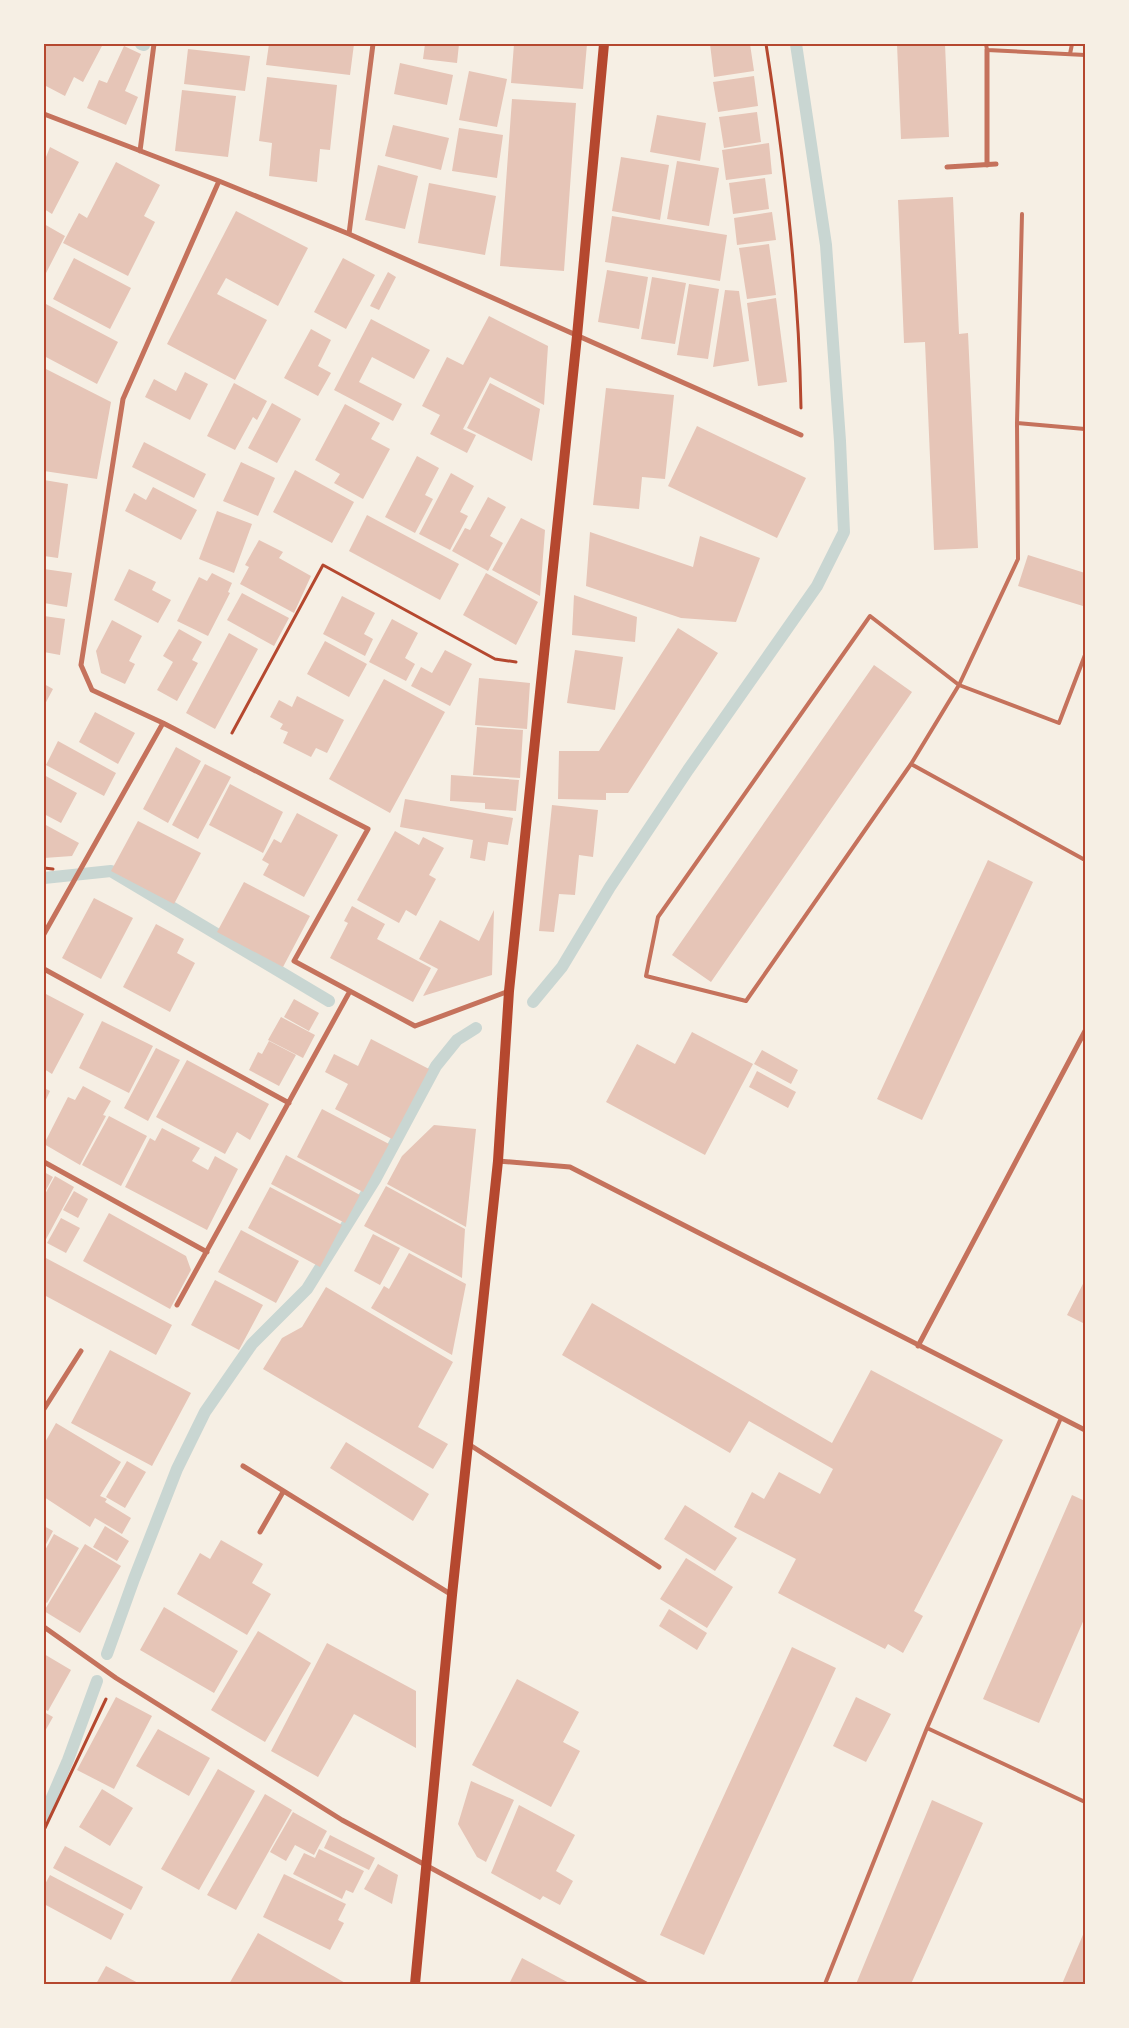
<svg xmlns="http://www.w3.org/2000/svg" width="1129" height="2028" viewBox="0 0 1129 2028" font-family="'Fira Sans Condensed',sans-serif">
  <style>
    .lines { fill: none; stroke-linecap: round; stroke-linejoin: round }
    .stream { stroke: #c9d6d2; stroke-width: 12 }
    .building { fill: #e6c5b7 }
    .path { stroke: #b5482f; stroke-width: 3 }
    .service { stroke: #c5725c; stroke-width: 4 }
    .minor { stroke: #c5725c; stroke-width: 5 }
    .secondary { stroke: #b5482f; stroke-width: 10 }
    .neatline { fill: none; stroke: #b5482f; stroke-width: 2 }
  </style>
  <rect width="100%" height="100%" fill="#f6efe4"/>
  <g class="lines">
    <path class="stream" d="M 141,44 L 144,45
      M 44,878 L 111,871 L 329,1001
      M 533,1002 L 562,967 L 610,887 L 688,770 L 817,586 L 844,532 L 840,441 L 826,245 L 796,44
      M 107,1654 L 134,1579 L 177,1469 L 205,1412 L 252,1344 L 307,1289 L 376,1178 L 436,1066 L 457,1040 L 476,1028
      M 44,1816 L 68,1760 L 97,1681"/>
  </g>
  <path class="building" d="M 44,44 L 103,44 L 83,82 L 74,77 L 65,96 L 44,85 Z
    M 269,44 L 354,44 L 350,75 L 266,65 Z
    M 425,44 L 459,44 L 457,63 L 423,59 Z
    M 514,44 L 587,44 L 583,89 L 511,83 Z
    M 710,44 L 750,44 L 754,71 L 714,77 Z
    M 897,44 L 945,44 L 949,137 L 901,139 Z
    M 124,46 L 141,54 L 125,91 L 138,97 L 126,125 L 87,108 L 99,80 L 107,83 Z
    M 188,49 L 250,56 L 245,91 L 184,84 Z
    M 400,63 L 453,75 L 447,105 L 394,94 Z
    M 469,71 L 507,79 L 497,127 L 459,120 Z
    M 754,76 L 758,106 L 718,112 L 713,82 Z
    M 267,77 L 337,85 L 330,150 L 320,149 L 317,182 L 269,176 L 272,143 L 259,141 Z
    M 182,90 L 236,96 L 228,157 L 175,151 Z
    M 512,99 L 576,103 L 564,271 L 500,266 Z
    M 757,112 L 761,142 L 724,148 L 719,117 Z
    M 657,115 L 706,123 L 700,161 L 650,152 Z
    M 393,125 L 449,138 L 441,170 L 385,156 Z
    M 459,128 L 503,135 L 497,178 L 452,171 Z
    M 769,143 L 772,174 L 726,180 L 722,150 Z
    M 50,147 L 79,162 L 52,214 L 44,209 L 44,155 L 46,157 Z
    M 621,157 L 669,165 L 660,220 L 612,211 Z
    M 677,161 L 719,168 L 709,226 L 667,219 Z
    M 116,162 L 160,185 L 144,216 L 155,222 L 128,276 L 63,243 L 79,213 L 87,218 Z
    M 378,165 L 418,176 L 405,229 L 365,220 Z
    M 765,178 L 769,209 L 733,214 L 729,183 Z
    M 429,183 L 496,196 L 485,255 L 418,243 Z
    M 953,197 L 959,334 L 968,333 L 978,548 L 934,550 L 925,342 L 904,343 L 898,200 Z
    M 236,211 L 308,248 L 278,306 L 226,278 L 217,294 L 267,320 L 235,380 L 167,344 Z
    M 772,212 L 776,240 L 737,245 L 734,218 Z
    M 612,216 L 727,235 L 720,281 L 605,262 Z
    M 44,224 L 65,236 L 44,277 Z
    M 769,244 L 776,295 L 747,299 L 739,248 Z
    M 74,258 L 131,288 L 110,329 L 53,299 Z
    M 343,258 L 375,275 L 346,329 L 314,312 Z
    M 607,270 L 648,277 L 639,329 L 598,322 Z
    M 388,272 L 396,277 L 379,310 L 370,306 Z
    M 652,277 L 686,283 L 675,344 L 641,339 Z
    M 689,284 L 719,289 L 708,359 L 677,355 Z
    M 725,290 L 739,291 L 749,361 L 713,367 Z
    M 776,298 L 787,382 L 758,386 L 747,303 Z
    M 44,303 L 118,342 L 97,384 L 44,356 Z
    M 489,316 L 548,346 L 544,405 L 490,377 L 463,429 L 476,435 L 467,453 L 430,434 L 440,415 L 422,406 L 447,357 L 463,365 Z
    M 371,319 L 430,350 L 414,379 L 372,357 L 359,382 L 402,404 L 393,421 L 334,390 Z
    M 311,329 L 331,340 L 318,366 L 331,373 L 318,396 L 284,378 Z
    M 44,368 L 111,402 L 97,479 L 44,471 Z
    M 185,372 L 208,384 L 190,420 L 145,397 L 154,379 L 176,391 Z
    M 234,383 L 267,401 L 257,420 L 253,417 L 235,450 L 207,436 Z
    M 490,383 L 540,409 L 532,461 L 467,428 Z
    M 606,388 L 674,395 L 665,479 L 642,477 L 639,509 L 593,505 Z
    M 272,403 L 301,419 L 277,463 L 248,448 Z
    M 345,404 L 380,423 L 371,439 L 390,449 L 363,499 L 334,483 L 340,474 L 315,460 Z
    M 697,426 L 806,478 L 777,538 L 668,486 Z
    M 144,442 L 206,474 L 194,498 L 132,467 Z
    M 417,456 L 439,468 L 425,495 L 433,499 L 415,533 L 385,517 Z
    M 241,462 L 275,478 L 258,516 L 223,501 Z
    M 295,470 L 354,502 L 332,543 L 273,512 Z
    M 451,473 L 474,486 L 460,512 L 468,516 L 450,550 L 419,534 Z
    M 44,480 L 68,484 L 58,558 L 44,556 Z
    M 153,487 L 197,510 L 181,540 L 125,511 L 134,493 L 146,500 Z
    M 488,497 L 506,507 L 490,536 L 503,543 L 488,571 L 452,551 L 465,528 L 470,530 Z
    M 217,511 L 252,524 L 234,573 L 199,559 Z
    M 367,515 L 459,564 L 440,600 L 349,551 Z
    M 521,518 L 545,530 L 540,596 L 492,570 Z
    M 590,532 L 693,567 L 700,536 L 760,558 L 736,622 L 681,618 L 586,586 Z
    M 259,540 L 283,552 L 279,558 L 311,576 L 294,613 L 240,584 L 249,567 L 245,565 Z
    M 1028,555 L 1085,573 L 1085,598 L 1083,606 L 1018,586 Z
    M 44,569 L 72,573 L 67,607 L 44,603 Z
    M 129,569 L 156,582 L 152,590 L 171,600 L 158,623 L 114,600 Z
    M 212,573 L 232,583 L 228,592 L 230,593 L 208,636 L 177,621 L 199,577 L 207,581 Z
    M 486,573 L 538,602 L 516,645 L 463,615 Z
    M 242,593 L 289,618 L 274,646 L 227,620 Z
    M 574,595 L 637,617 L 635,642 L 572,635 Z
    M 342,596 L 375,613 L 364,634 L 373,639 L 365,656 L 323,634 Z
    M 44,616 L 65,619 L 60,655 L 44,652 Z
    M 392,619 L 418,633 L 405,658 L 415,664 L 406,681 L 369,662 Z
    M 112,620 L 142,636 L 129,661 L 135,664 L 125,684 L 101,673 L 96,651 Z
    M 678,628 L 718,653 L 628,793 L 606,793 L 606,800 L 558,799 L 559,751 L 599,751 Z
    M 179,629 L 202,642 L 192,660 L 198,663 L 177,701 L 157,690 L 173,662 L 163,656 Z
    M 229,633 L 258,649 L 215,729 L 186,713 Z
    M 325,641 L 367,664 L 349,697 L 307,674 Z
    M 445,650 L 472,664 L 450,706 L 411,686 L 421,667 L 432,673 Z
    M 575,650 L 623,657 L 615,710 L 567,703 Z
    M 874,665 L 912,692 L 711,982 L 672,955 Z
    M 479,678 L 530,683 L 527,729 L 475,725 Z
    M 384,679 L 445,712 L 390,813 L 329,779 Z
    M 44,684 L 53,689 L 44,706 Z
    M 297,696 L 344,720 L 327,753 L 316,748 L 311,757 L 283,743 L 288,732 L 280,729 L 283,724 L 270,717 L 279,700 L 292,707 Z
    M 95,712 L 135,733 L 118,764 L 79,742 Z
    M 477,727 L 523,730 L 520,778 L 473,775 Z
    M 58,741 L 116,773 L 104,796 L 46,765 Z
    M 176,747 L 201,761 L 168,823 L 143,809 Z
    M 205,764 L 231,777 L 198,839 L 172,825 Z
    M 44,775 L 77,793 L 61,823 L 44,814 Z
    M 451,775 L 519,780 L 516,811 L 485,809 L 485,803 L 450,801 Z
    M 230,784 L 283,812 L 263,853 L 209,825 Z
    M 405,799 L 513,818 L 508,845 L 488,842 L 485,861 L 470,858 L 473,840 L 400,827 Z
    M 552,805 L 598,810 L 593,857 L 579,855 L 575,895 L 559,894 L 554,932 L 539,931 Z
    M 297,813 L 338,835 L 304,897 L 263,875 L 269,864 L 262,860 L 274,839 L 281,843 Z
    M 138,821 L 201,853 L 174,904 L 111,871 Z
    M 44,824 L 79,843 L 72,856 L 44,858 Z
    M 395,831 L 419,845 L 423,837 L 444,848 L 429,875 L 436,879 L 416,916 L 406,910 L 399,923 L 357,900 Z
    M 988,860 L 1033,882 L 922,1120 L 877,1099 Z
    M 244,882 L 310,916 L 283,967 L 217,932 Z
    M 94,898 L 133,918 L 101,979 L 62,958 Z
    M 352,906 L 385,924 L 377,939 L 431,968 L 413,1002 L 330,958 L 348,923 L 344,921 Z
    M 494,910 L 492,975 L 423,996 L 438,969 L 419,959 L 440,920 L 479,941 Z
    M 156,924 L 184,939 L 177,953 L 195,963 L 170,1012 L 123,987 Z
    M 44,993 L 84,1014 L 52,1074 L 44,1069 Z
    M 294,999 L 319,1013 L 309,1031 L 284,1017 Z
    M 281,1017 L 315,1035 L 303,1058 L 268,1040 Z
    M 102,1021 L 153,1046 L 129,1093 L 79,1068 Z
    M 692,1032 L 753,1064 L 705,1155 L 606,1102 L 637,1044 L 675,1064 Z
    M 371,1039 L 429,1069 L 392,1139 L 335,1109 L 348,1084 L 325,1072 L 334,1054 L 358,1066 Z
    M 269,1041 L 296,1055 L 279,1086 L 249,1070 L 258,1052 L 262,1054 Z
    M 156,1048 L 180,1060 L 148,1121 L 124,1108 Z
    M 762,1050 L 798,1070 L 791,1084 L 754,1064 Z
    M 187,1060 L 269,1104 L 250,1140 L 237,1132 L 225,1154 L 156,1117 Z
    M 757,1071 L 796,1092 L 788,1108 L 749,1087 Z
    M 83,1086 L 111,1101 L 103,1115 L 106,1116 L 80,1165 L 44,1144 L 68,1097 L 75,1100 Z
    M 44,1088 L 50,1091 L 44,1104 Z
    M 322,1109 L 389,1144 L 363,1192 L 297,1157 Z
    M 109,1116 L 147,1136 L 121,1186 L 82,1165 Z
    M 434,1125 L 476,1129 L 466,1227 L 387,1184 L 402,1156 Z
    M 162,1128 L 200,1148 L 192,1161 L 208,1170 L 215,1156 L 238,1169 L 207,1230 L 125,1187 L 150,1138 L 155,1141 Z
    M 286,1155 L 360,1195 L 345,1223 L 271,1184 Z
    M 44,1172 L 53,1177 L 44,1194 Z
    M 55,1176 L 74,1187 L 44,1243 L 44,1196 Z
    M 386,1186 L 465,1229 L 462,1278 L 364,1226 Z
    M 270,1187 L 342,1225 L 320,1267 L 248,1228 Z
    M 74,1191 L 88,1199 L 78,1218 L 63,1210 Z
    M 109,1213 L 186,1256 L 191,1270 L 170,1309 L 83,1261 Z
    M 61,1218 L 80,1228 L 66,1253 L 47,1243 Z
    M 241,1230 L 299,1261 L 276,1303 L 218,1272 Z
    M 373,1234 L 400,1248 L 380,1285 L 354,1271 Z
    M 409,1253 L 466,1284 L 452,1355 L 371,1308 L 384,1286 L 389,1289 Z
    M 44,1257 L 172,1325 L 156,1355 L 44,1295 Z
    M 215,1280 L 263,1305 L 239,1350 L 191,1325 Z
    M 1085,1280 L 1085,1324 L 1067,1315 Z
    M 326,1287 L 453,1362 L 418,1427 L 448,1444 L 433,1469 L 263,1369 L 282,1338 L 302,1327 Z
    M 592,1303 L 832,1443 L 871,1370 L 1003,1440 L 914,1611 L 923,1616 L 903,1653 L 888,1644 L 885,1649 L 778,1593 L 796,1559 L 734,1527 L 752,1492 L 764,1499 L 779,1472 L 820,1494 L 833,1469 L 749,1421 L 730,1453 L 562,1355 Z
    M 110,1350 L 191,1393 L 152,1466 L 71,1423 Z
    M 56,1423 L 121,1462 L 100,1496 L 107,1499 L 105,1502 L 131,1518 L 122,1534 L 95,1518 L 90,1527 L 44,1497 L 44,1444 Z
    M 346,1442 L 429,1494 L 413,1521 L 330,1468 Z
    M 127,1461 L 146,1472 L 125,1508 L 106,1497 Z
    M 1072,1495 L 1085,1501 L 1085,1617 L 1039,1723 L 983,1699 Z
    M 685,1505 L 737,1538 L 715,1571 L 664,1539 Z
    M 44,1526 L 53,1531 L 44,1548 Z
    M 105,1526 L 129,1541 L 117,1561 L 93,1547 Z
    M 54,1534 L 79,1548 L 47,1603 L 44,1601 L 44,1552 Z
    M 221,1540 L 263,1564 L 252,1583 L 271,1594 L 247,1635 L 177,1594 L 200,1553 L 210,1559 Z
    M 85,1544 L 121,1566 L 80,1633 L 44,1611 Z
    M 686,1558 L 733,1587 L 707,1628 L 660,1599 Z
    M 164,1607 L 238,1651 L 214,1693 L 140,1650 Z
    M 669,1609 L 707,1633 L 697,1650 L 659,1626 Z
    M 258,1631 L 311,1663 L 265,1742 L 211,1710 Z
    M 327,1643 L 416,1691 L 416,1748 L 354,1714 L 318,1777 L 271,1751 Z
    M 792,1647 L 836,1668 L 704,1955 L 660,1935 Z
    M 44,1654 L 71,1670 L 48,1711 L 44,1709 Z
    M 517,1679 L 579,1712 L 563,1742 L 580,1751 L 551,1807 L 472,1765 Z
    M 116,1697 L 152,1716 L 114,1789 L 77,1770 Z
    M 856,1697 L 891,1714 L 866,1762 L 833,1746 Z
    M 44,1712 L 53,1717 L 44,1733 Z
    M 158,1729 L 210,1758 L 189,1796 L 136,1766 Z
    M 218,1769 L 255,1791 L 199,1890 L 161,1869 Z
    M 471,1781 L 514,1800 L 486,1862 L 477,1857 L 458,1824 Z
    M 102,1789 L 133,1808 L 110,1846 L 79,1827 Z
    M 265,1794 L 292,1810 L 236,1910 L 207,1895 Z
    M 932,1800 L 983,1823 L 911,1984 L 856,1984 Z
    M 519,1805 L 575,1835 L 556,1871 L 573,1881 L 560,1905 L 543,1896 L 540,1900 L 491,1873 Z
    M 293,1812 L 327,1831 L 314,1855 L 295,1845 L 286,1861 L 270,1852 Z
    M 330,1835 L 375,1858 L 369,1870 L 324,1848 Z
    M 65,1846 L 143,1887 L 131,1910 L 53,1868 Z
    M 319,1849 L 364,1871 L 353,1893 L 346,1890 L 342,1899 L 293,1874 L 304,1853 L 315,1858 Z
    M 378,1864 L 398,1875 L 392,1904 L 364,1889 Z
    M 284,1874 L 346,1904 L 338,1920 L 344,1923 L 330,1950 L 263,1917 Z
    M 50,1875 L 124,1914 L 111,1940 L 44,1904 L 44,1886 Z
    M 1085,1930 L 1085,1984 L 1062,1984 Z
    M 258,1933 L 347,1984 L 229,1984 Z
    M 522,1958 L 571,1984 L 509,1984 Z
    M 106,1966 L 140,1984 L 96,1984 Z"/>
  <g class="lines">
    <path class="path" d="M 766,44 C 785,165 799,286 801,408
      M 232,733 L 323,565 L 495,659 L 516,662
      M 44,868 L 53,869
      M 44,1830 L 106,1699"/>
    <path class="service" d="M 986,44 L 987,50 L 1085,55
      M 1070,54 L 1072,44
      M 1022,214 L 1017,423 L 1018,559 L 959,685 L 1059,723 L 1085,655
      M 1017,423 L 1085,429
      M 870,616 L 959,685 L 911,764 L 746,1001 L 646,976 L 658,917 Z
      M 911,764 L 1085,860
      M 927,1728 L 1085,1802
      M 825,1984 L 927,1728 L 1061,1418"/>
    <path class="minor" d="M 987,50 L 987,165
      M 44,114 L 219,181 L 349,234 L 801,435
      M 140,151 L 154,44
      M 947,167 L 996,164
      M 219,181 L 123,399 L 81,665 L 92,690 L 163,723 L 368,829 L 294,961 L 415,1026 L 509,991
      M 349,234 L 373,44
      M 44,934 L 163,723
      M 44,969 L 289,1103
      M 498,1161 L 570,1167 L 1085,1430
      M 44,1162 L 207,1252
      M 177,1305 L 350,991
      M 918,1346 L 1085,1031
      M 44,1409 L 81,1351
      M 470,1445 L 659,1567
      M 243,1466 L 452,1595
      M 260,1532 L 283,1492
      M 44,1627 L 116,1678 L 342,1820 L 646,1984"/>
    <path class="secondary" d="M 415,1984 L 452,1595 L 498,1161 L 509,991 L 577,336 L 604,44"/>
  </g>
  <rect width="1129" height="2028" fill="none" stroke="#f6efe4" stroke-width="90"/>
  <rect x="45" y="45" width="1039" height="1938" class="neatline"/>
</svg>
